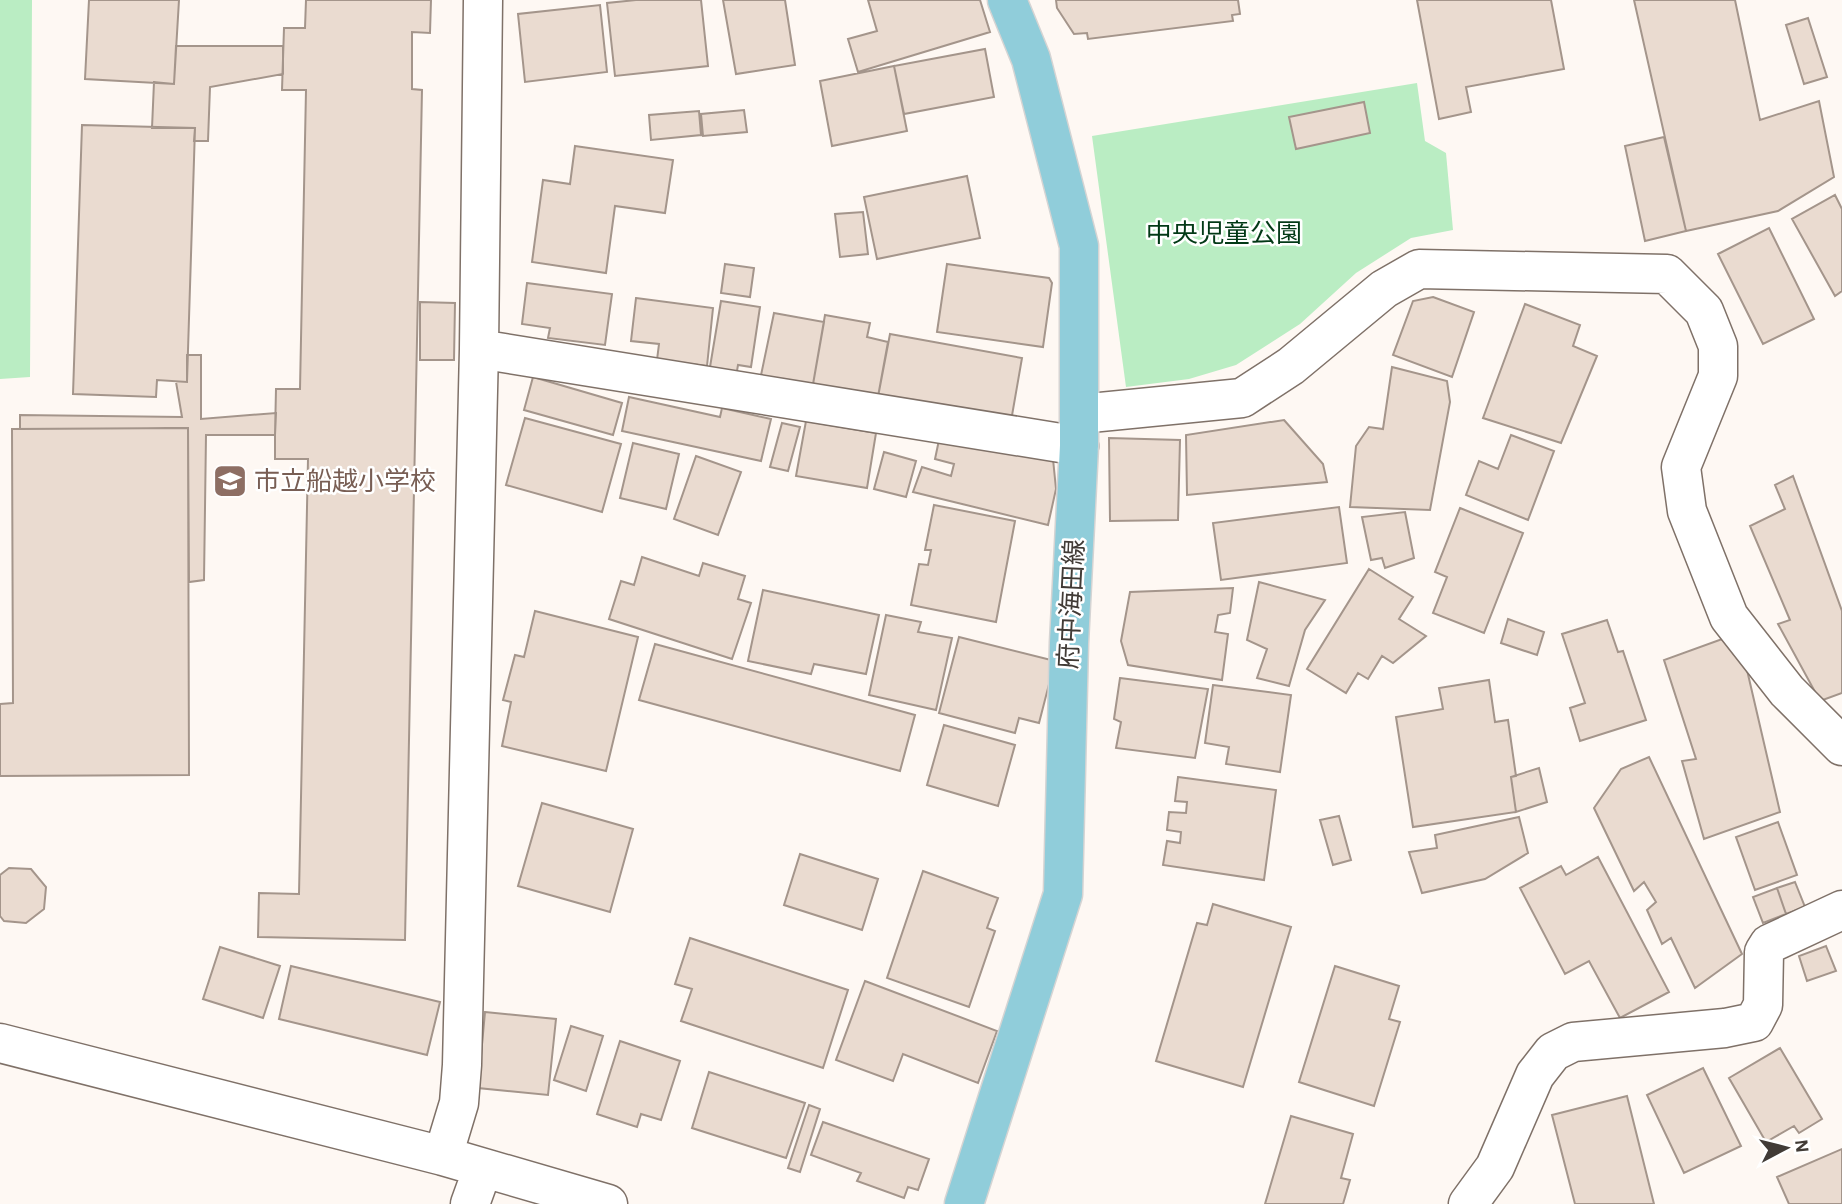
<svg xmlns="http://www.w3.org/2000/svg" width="1842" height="1204" viewBox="0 0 1842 1204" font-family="'Alegreya Sans','Noto Sans JP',sans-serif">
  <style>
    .green { fill: #baedc3 }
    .building { fill: #eadbd0; stroke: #a4958b; stroke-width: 2 }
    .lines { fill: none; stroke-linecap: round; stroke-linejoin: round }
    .minor-casing { stroke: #7f7168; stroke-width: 41 }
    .major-casing { stroke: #d5d4d3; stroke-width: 41 }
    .minor { stroke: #fff; stroke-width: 38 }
    .major { stroke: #90cdda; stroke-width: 38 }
    .labels { text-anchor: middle; stroke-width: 5; stroke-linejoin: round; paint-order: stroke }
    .park-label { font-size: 26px; fill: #023916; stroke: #fff }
    .education-label { font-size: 26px; fill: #785e54; stroke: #fff; text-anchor: start }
    .street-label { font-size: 26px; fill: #413b36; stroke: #fff }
  </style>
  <rect width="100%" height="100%" fill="#fef8f3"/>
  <path class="green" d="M 0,0 L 32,0 L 30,377 L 0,379 Z
    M 1417,83 L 1425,141 L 1446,153 L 1453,230 L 1411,238 L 1356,273 L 1300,324 L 1236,365 L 1189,379 L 1126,387 L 1092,136 Z"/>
  <path class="building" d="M 89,0 L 179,0 L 174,84 L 85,79 Z
    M 306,0 L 431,0 L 430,33 L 412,32 L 412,89 L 422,90 L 405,940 L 258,937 L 259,893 L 299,894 L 308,459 L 275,459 L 275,435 L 276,389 L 300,389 L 306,90 L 282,90 L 284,28 L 305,28 Z
    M 636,0 L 701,0 L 708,66 L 615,76 L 607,3 Z
    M 723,0 L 785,0 L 795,65 L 736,74 Z
    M 868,0 L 980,0 L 990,32 L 858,72 L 848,39 L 877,31 Z
    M 1056,0 L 1238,0 L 1240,14 L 1232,15 L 1233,21 L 1088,39 L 1087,33 L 1074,34 L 1057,8 Z
    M 1417,0 L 1551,0 L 1564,69 L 1466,87 L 1471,112 L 1439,119 Z
    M 1634,0 L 1735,0 L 1760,120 L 1819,101 L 1834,177 L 1778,211 L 1686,231 Z
    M 600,5 L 607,72 L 525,82 L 518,14 Z
    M 1808,18 L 1827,77 L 1804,84 L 1786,25 Z
    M 176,46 L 283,46 L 283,74 L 210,87 L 208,141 L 194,141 L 195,128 L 152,128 L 154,82 L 174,84 Z
    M 985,49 L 994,97 L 904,114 L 894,66 Z
    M 894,66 L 907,131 L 832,146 L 820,81 Z
    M 1364,102 L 1370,133 L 1296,149 L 1289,117 Z
    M 744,110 L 747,132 L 703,136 L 701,114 Z
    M 699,111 L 701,135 L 651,140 L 649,115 Z
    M 82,125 L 195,128 L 187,382 L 157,380 L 156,397 L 73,394 Z
    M 1664,137 L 1686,231 L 1645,241 L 1625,146 Z
    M 575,146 L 673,160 L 665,213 L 615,206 L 606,273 L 532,262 L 543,180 L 570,184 Z
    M 967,176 L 980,238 L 877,259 L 864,197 Z
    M 1835,195 L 1842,209 L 1842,291 L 1835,296 L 1792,219 Z
    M 863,212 L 868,254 L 840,257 L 835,214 Z
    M 1769,228 L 1814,319 L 1763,344 L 1718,254 Z
    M 725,264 L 754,268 L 750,297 L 721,293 Z
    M 947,264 L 1049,278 L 1052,283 L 1043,347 L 937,332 Z
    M 527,283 L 612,294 L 605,345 L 548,338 L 550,328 L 522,324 Z
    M 1433,297 L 1474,312 L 1452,377 L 1393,355 L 1413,301 Z
    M 636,298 L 713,308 L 707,366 L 657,360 L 659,344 L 631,341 Z
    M 721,301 L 760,307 L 751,367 L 738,365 L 736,377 L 709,373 Z
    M 420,302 L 455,303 L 454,360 L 420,360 Z
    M 1525,304 L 1580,325 L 1573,346 L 1597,356 L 1561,443 L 1483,418 Z
    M 774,313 L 824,322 L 812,390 L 760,380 Z
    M 825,315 L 870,323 L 867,337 L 888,342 L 877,402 L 812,390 Z
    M 890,334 L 1022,358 L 1010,427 L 877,402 Z
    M 187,355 L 201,355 L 201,419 L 276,413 L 275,435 L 206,435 L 204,580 L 189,582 L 188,428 L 20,429 L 20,415 L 182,417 L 176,382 L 187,382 Z
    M 1392,367 L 1447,381 L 1450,402 L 1430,510 L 1350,507 L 1356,446 L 1369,427 L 1383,429 Z
    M 533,377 L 622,403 L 613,435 L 524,410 Z
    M 629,397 L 720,417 L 722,408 L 771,419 L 761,461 L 622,431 Z
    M 525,418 L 621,444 L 602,512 L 506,485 Z
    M 1284,420 L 1323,464 L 1327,482 L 1187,495 L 1186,435 Z
    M 806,421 L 876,433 L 867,488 L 796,476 Z
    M 782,423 L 800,427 L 788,471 L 770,467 Z
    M 188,428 L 189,775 L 0,776 L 0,704 L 13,703 L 12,429 Z
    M 1511,435 L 1554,451 L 1528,520 L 1466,495 L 1479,461 L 1498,469 Z
    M 1109,438 L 1180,440 L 1178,520 L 1110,521 Z
    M 939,440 L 1053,459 L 1056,489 L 1048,525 L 913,492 L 922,467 L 951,476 L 954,464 L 935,459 Z
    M 633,443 L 679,454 L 666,509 L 620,498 Z
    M 884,452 L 916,461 L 906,497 L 874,489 Z
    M 696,456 L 741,472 L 718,535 L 674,519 Z
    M 1793,476 L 1842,611 L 1842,693 L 1820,701 L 1778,624 L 1790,620 L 1750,526 L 1785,509 L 1775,485 Z
    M 934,505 L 1015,521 L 996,622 L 911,605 L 919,564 L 928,565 L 931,550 L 925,550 Z
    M 1339,507 L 1347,563 L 1221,580 L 1213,523 Z
    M 1460,508 L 1523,533 L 1484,633 L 1433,613 L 1447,577 L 1435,572 Z
    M 1405,512 L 1414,558 L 1385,568 L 1382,558 L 1371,560 L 1362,517 Z
    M 642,557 L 699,576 L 703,563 L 745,576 L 738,599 L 751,603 L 732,659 L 609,619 L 621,581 L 634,585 Z
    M 1369,569 L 1413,597 L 1399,619 L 1426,636 L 1393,663 L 1382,656 L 1368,679 L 1358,673 L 1346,693 L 1307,669 Z
    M 1259,582 L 1325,600 L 1305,630 L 1289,686 L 1257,678 L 1267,649 L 1247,640 Z
    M 1233,588 L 1230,613 L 1218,615 L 1215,632 L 1228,634 L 1222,680 L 1128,665 L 1121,641 L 1130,592 Z
    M 763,590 L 879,615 L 866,674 L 814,664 L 811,674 L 748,661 Z
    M 535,611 L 638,637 L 606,771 L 502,746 L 511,702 L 503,700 L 515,655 L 524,657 Z
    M 886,615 L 921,622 L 918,632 L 952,638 L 936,710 L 869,695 Z
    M 1508,619 L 1544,632 L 1537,655 L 1501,643 Z
    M 1607,620 L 1618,652 L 1623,651 L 1646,720 L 1580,741 L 1570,708 L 1585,703 L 1562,634 Z
    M 959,637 L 1055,661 L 1039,723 L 1019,718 L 1015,733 L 939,713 Z
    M 1725,638 L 1747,670 L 1780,812 L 1704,839 L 1682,761 L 1696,759 L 1664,660 Z
    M 655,644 L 915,715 L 900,771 L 639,700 Z
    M 1120,678 L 1208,689 L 1195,758 L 1116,748 L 1121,722 L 1114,719 Z
    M 1489,680 L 1495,722 L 1508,720 L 1516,776 L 1511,777 L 1516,812 L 1413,827 L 1396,717 L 1443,709 L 1439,688 Z
    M 1213,685 L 1291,695 L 1280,772 L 1226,764 L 1229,747 L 1205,743 Z
    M 944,725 L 1015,745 L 998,806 L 927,785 Z
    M 1649,757 L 1742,954 L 1695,988 L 1671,938 L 1662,944 L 1647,910 L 1656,902 L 1644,882 L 1634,891 L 1594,808 L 1621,769 Z
    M 1539,768 L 1547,802 L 1516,812 L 1511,777 Z
    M 1178,777 L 1276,790 L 1264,880 L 1163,865 L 1167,841 L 1180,843 L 1181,832 L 1167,830 L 1169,812 L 1186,813 L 1187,802 L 1175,801 Z
    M 542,803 L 633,829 L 610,912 L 518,886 Z
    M 1339,816 L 1351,860 L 1333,865 L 1320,820 Z
    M 1519,817 L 1528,853 L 1485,879 L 1422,893 L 1409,852 L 1437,848 L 1435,835 Z
    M 1778,822 L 1797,875 L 1755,890 L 1736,837 Z
    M 800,854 L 878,879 L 862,930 L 784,905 Z
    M 1598,857 L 1669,992 L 1620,1018 L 1589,961 L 1565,974 L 1520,888 L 1561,866 L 1566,875 Z
    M 9,868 L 31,869 L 46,887 L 44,909 L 26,923 L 4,921 L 0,916 L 0,875 Z
    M 923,871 L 998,898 L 987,928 L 995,931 L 969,1007 L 887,978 Z
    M 1795,882 L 1805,907 L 1786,914 L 1777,888 Z
    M 1777,888 L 1786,914 L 1763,923 L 1753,897 Z
    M 1213,904 L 1291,927 L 1243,1087 L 1156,1061 L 1197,923 L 1207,925 Z
    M 690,938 L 848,990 L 823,1068 L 681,1021 L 692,989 L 675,984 Z
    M 1826,946 L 1836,971 L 1807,981 L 1799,956 Z
    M 220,947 L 280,966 L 263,1018 L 203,999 Z
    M 291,966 L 440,1002 L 427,1055 L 279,1019 Z
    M 1335,966 L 1399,986 L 1389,1019 L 1400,1022 L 1374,1106 L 1299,1082 Z
    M 865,981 L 997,1031 L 978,1083 L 903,1054 L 893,1081 L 836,1060 Z
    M 485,1012 L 556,1019 L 548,1095 L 478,1088 Z
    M 571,1026 L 603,1036 L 586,1091 L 554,1080 Z
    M 620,1041 L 680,1061 L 661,1120 L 641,1114 L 637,1127 L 597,1114 Z
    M 1780,1048 L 1822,1119 L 1799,1133 L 1794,1126 L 1766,1142 L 1729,1078 Z
    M 1703,1068 L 1741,1146 L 1684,1173 L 1647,1095 Z
    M 709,1072 L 805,1103 L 786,1158 L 692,1128 Z
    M 1627,1096 L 1654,1204 L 1575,1204 L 1552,1115 Z
    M 809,1105 L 820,1109 L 800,1172 L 788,1168 Z
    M 1291,1116 L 1353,1134 L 1341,1178 L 1350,1180 L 1343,1204 L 1265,1204 Z
    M 823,1122 L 929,1159 L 918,1190 L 908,1187 L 904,1198 L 857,1181 L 861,1173 L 811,1155 Z
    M 1842,1149 L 1842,1204 L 1789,1204 L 1777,1177 Z"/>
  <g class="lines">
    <g class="minor-casing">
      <path id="minor" d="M 479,349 L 1079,446
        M 1080,414 L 1242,398 L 1291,366 L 1384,289 L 1419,269 L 1667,274 L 1704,311 L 1718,346 L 1718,376 L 1681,467 L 1687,511 L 1729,617 L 1787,691 L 1842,746
        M 0,1043 L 443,1156 L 608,1204
        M 443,1156 L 459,1103 L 462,1065 L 479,349 L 483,0
        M 470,1204 L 483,1168
        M 1468,1204 L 1495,1167 L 1535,1075 L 1553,1052 L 1573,1042 L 1725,1028 L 1754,1022 L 1763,1005 L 1764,952 L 1769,944 L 1842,910"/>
    </g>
    <g class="major-casing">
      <path id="major" d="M 964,1204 L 1063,894 L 1069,643 L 1079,446 L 1079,246 L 1031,59 L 1007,0"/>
    </g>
    <use href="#minor" class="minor"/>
    <use href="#major" class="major"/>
  </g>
  <defs>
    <g id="school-square" transform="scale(1.75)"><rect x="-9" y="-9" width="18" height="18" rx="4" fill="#8d6e63" stroke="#fff"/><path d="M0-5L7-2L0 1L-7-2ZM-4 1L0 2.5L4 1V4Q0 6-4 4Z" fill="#fff"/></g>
  </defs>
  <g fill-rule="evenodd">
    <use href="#school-square" x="230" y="481"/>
  </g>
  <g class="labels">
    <g class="park-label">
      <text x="1224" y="242">中央児童公園</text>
    </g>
    <g class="education-label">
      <text x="254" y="490">市立船越小学校</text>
    </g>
    <g class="street-label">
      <text transform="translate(1071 604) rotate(-87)" y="9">府中海田線</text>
    </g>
  </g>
  <g transform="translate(1786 1148) rotate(83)" stroke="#ffffff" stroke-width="5" paint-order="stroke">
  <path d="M0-5L12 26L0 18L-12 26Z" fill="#413b36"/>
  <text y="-10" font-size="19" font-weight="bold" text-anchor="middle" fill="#413b36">N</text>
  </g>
</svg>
